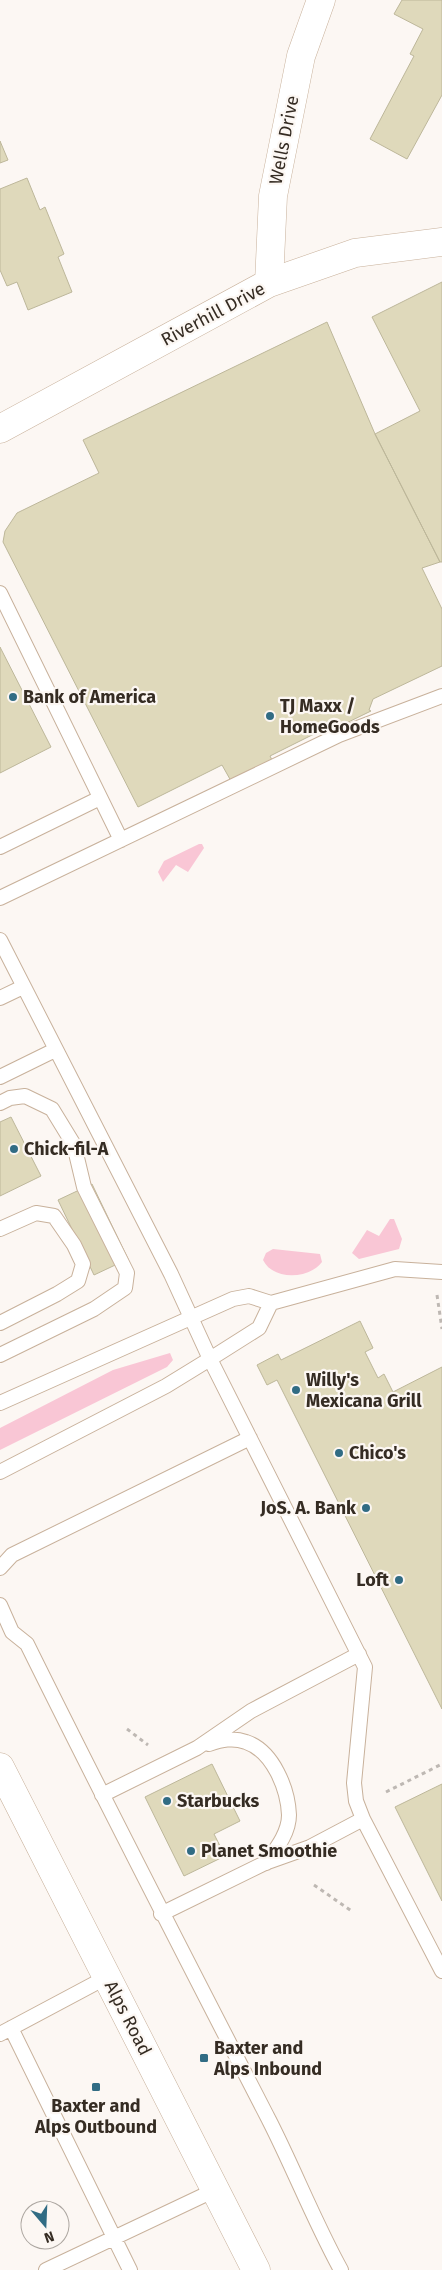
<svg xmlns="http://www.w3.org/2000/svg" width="442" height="2270" viewBox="0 0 442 2270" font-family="'Fira Sans',sans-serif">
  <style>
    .green { fill: #f9c6d5 }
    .building { fill: #dfd9bb; stroke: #bdb79a }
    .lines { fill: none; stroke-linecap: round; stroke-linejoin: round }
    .lane-casing { stroke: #c8b19b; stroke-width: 16 }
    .street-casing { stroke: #c8b19b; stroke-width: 29 }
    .secondary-casing { stroke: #c8b19b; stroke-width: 29 }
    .path { stroke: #beb8b3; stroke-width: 3; stroke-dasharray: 4 4; stroke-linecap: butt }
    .lane { stroke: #fff; stroke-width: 14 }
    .street { stroke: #fff; stroke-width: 28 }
    .secondary { stroke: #fff; stroke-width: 28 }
    .poi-dot { fill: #316c84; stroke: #fcf7f3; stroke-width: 2 }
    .labels { text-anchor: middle; stroke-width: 4.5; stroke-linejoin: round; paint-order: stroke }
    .street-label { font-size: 18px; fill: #352c23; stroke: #fcf7f3 }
    .poi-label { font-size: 18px; font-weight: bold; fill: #352c23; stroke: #fcf7f3; text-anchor: start }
  </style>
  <rect width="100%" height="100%" fill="#fcf7f3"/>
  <path class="green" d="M 199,844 L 202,844 L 204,848 L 188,872 L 176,865 L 163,882 L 158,872 L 164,861 Z
    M 390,1219 L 394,1219 L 402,1239 L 399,1249 L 359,1259 L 352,1253 L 367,1230 L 379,1236 Z
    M 273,1249 L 320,1254 L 322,1262 C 310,1279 273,1281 263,1260 L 266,1253 Z
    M 170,1353 L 173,1360 L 167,1367 L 0,1450 L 0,1428 L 113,1370 Z"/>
  <path class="building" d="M 402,0 L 442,0 L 442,95 L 407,159 L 370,139 L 414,56 L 410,54 L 423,29 L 394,14 Z
    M 0,141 L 8,160 L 0,163 Z
    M 27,178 L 40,210 L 45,207 L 64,254 L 58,257 L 72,292 L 28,310 L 17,282 L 7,286 L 0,270 L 0,189 Z
    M 442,282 L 442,562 L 440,562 L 375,434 L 420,411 L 372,317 Z
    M 327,322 L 375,434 L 440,562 L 422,568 L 442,609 L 442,666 L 373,699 L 369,710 L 371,711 L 332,730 L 330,726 L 270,756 L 272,760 L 231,781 L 222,765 L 138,807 L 3,542 L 5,531 L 17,513 L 99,473 L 83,440 Z
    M 0,647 L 51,747 L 0,773 Z
    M 11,1117 L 41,1176 L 0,1196 L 0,1122 Z
    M 92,1184 L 128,1259 L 94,1275 L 58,1200 Z
    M 360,1321 L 373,1348 L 365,1352 L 378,1378 L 384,1374 L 393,1392 L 442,1367 L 442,1709 L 277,1380 L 267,1385 L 257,1365 L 278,1354 L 281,1360 Z
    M 212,1764 L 240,1821 L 214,1834 L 225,1856 L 184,1876 L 145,1797 Z
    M 442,1784 L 442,1901 L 395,1807 Z"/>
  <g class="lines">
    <g class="lane-casing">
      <path id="lane" d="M 0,593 L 121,840
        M 0,847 L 100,798
        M 0,898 L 339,735 L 442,696
        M 0,940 L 171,1274 L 210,1359 L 365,1667 L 354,1783 L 356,1801 L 363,1819 L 442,1971
        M 0,998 L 23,987
        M 0,1077 L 55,1050
        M 0,1103 L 10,1098 L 25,1096 L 52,1109 L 74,1145 L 84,1187 L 127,1273 L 125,1288 L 94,1309 L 0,1355
        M 0,1229 L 36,1213 L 54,1216 L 74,1245 L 83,1264 L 78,1281 L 57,1294 L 0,1323
        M 0,1403 L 233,1299 L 249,1296 L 271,1303 L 395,1269 L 442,1272
        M 0,1472 L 166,1386 L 210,1359 L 259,1328 L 271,1303
        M 0,1568 L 12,1555 L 250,1438
        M 0,1605 L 12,1632 L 27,1644 C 106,1804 187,1961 269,2120 C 294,2169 314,2221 341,2270
        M 209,1744 C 221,1740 233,1737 246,1742 C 273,1751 288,1789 289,1815 C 289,1833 276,1849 266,1863
        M 102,1795 L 197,1748 L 251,1711 L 359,1654
        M 161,1914 L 265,1863 L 310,1847 L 363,1819
        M 11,2028 L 130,2270
        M 0,2034 L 107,1977
        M 46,2270 L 215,2190"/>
    </g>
    <g class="street-casing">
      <path id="street" d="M 269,283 L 273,196 L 301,56 L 321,0
        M 0,429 L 269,283 L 355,253 L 442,242"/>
    </g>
    <g class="secondary-casing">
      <path id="secondary" d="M 0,1767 L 256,2270"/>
    </g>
    <path class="path" d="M 437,1295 L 442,1329
      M 127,1729 L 148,1745
      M 386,1792 L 442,1764
      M 314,1885 L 353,1912"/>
    <use href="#lane" class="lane"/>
    <use href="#street" class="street"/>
    <use href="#secondary" class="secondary"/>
  </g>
  <g class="poi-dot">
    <circle cx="13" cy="697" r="5"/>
    <circle cx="270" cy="716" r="5"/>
    <circle cx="14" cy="1149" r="5"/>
    <circle cx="296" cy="1390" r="5"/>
    <circle cx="339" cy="1453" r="5"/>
    <circle cx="366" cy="1508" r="5"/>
    <circle cx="399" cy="1580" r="5"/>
    <circle cx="167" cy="1801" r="5"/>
    <circle cx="191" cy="1851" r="5"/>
    <rect x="199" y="2053" width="10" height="10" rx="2.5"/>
    <rect x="91" y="2082" width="10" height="10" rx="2.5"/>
  </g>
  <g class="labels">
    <g class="street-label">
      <text transform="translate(284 140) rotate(-79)" y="6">Wells Drive</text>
      <text transform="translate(213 314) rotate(-28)" y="6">Riverhill Drive</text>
      <text transform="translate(128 2018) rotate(63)" y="6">Alps Road</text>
    </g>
    <g class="poi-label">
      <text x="23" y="703">Bank of America</text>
      <text x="280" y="712">TJ Maxx /<tspan x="280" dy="21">HomeGoods</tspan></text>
      <text x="24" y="1155">Chick-fil-A</text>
      <text x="306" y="1386">Willy's<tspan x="306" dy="21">Mexicana Grill</tspan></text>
      <text x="349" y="1459">Chico's</text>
      <text x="356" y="1514" text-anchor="end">JoS. A. Bank</text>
      <text x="389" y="1586" text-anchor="end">Loft</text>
      <text x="177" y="1807">Starbucks</text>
      <text x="201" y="1857">Planet Smoothie</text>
      <text x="214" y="2054">Baxter and<tspan x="214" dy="21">Alps Inbound</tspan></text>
      <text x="96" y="2112" text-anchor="middle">Baxter and<tspan x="96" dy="21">Alps Outbound</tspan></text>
    </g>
  </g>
  <g transform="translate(45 2225) rotate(161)"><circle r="24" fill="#fcf7f3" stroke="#aca6a0"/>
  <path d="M0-4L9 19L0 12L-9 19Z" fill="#316c84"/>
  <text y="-8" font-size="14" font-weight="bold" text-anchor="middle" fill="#352c23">N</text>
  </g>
</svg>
